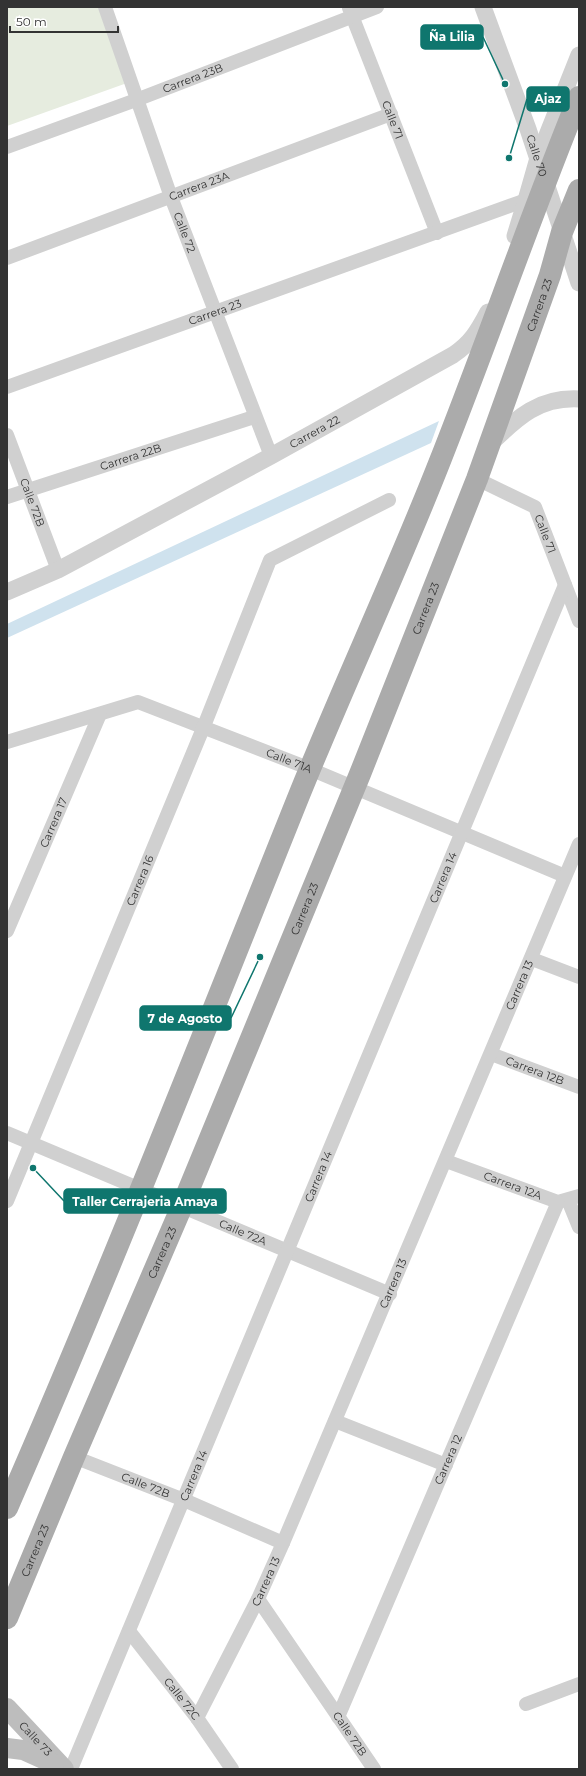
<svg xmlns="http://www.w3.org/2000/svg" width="586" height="1776" viewBox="0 0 586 1776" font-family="Montserrat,sans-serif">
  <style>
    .green { fill: #e6ecdf }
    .water { fill: #cfe2ee }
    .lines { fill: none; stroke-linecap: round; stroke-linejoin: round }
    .minor { stroke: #d0d0d0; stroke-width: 14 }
    .tertiary { stroke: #d0d0d0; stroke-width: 17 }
    .secondary { stroke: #bdbdbd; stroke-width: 20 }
    .primary { stroke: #ababab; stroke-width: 22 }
    .labels { text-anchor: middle; stroke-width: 4; stroke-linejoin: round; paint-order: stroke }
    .street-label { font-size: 11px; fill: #333; stroke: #fff }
    .leader { fill: none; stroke: #0f766e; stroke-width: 1.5 }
    .callout-dot { fill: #0f766e; stroke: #fff; stroke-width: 1.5 }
    .callout { fill: #0f766e; stroke: #0f766e; stroke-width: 1.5 }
    .callout-label { font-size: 12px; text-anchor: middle; font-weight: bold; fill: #fff }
  </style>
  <rect width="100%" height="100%" fill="#fff"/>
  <path class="green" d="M 7,7 L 98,7 L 127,83 L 7,126 Z"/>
  <path class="water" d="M 439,421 L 431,443 L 7,638 L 7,624 Z"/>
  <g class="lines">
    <g class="minor">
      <path id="s1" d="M 105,7 L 171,197 L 271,456"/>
      <path id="s2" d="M 349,8 L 437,233"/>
      <path id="s3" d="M 7,147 L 136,100 L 377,7"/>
      <path id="s4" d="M 7,258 L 391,114"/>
      <path id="s5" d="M 7,387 L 526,200"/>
      <path id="s6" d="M 7,435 L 58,570"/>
      <path id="s7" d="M 477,479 L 535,507 L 579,621"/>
      <path id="s8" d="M 7,497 L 254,417"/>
      <path id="s9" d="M 7,742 L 138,702 L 303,766 L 565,876"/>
      <path id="s10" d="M 7,931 L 100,714"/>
      <path d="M 532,959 L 579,977"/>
      <path id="s11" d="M 491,1054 L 579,1087"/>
      <path id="s12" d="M 7,1133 L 390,1294"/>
      <path id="s13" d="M 446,1161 L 558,1202 L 579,1196"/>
      <path d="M 568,1200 L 579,1227"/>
      <path id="s14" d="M 7,1201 L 204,726 L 270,560 L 389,500"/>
      <path d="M 335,1421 L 446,1465"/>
      <path id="s15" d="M 74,1457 L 184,1500 L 283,1543"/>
      <path id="s16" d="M 258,1599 L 374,1769"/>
      <path id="s17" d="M 129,1631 L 197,1718 L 232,1769"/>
      <path d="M 526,1704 L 579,1684"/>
      <path id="s18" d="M 338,1717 L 558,1202"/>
      <path id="s19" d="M 197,1718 L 258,1599 L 283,1543 L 579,844"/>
      <path id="s20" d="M 71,1769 L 565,585"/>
    </g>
    <g class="tertiary">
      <path id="s21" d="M 483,7 L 528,129 L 579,283"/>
      <path d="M 526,200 L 538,158 L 579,55"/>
      <path d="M 515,236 L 526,200 L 539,196"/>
      <path d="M 491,443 C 518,417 539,397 579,399"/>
      <path id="s22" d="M 7,592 L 58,570 L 271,456 L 453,355 C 471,343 478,331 488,312"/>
    </g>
    <g class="secondary">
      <path id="s23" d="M 7,1708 L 64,1769"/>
      <path d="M 7,1748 L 23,1750 L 54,1764"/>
    </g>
    <g class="primary">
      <path d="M 7,1508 C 110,1272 204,1032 300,793 C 345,682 396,573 440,461 C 488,340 530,217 579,97"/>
      <path id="s24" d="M 7,1618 L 74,1457 L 182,1206 L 360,774 L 477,479 L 550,275 L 562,232 L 579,190"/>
    </g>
  </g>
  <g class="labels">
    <g class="street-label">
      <text dy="4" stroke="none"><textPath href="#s3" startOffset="198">Carrera 23B</textPath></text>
      <text dy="4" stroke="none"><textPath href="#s2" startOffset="120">Calle 71</textPath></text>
      <text dy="4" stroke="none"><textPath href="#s21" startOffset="158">Calle 70</textPath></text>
      <text dy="4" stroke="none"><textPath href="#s4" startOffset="205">Carrera 23A</textPath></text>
      <text dy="4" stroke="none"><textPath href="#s1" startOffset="239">Calle 72</textPath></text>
      <text dy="4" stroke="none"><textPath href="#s24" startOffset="1417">Carrera 23</textPath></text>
      <text dy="4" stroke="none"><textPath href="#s5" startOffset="221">Carrera 23</textPath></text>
      <text dy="4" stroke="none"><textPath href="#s22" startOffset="347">Carrera 22</textPath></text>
      <text dy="4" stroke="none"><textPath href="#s8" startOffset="130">Carrera 22B</textPath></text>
      <text dy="4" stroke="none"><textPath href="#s6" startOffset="72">Calle 72B</textPath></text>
      <text dy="4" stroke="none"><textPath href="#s7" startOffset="93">Calle 71</textPath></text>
      <text dy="4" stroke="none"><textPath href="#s24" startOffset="1093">Carrera 23</textPath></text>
      <text dy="4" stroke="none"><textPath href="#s9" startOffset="299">Calle 71A</textPath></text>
      <text dy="4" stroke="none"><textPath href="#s10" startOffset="118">Carrera 17</textPath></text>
      <text dy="4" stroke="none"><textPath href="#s20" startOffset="966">Carrera 14</textPath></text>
      <text dy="4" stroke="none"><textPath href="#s14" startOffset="347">Carrera 16</textPath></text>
      <text dy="4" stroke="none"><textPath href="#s24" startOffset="769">Carrera 23</textPath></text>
      <text dy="4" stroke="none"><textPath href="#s19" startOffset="801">Carrera 13</textPath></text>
      <text dy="4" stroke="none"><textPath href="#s11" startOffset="47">Carrera 12B</textPath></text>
      <text dy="4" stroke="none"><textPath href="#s20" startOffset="642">Carrera 14</textPath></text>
      <text dy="4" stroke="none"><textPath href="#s13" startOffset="71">Carrera 12A</textPath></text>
      <text dy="4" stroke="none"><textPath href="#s12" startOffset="256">Calle 72A</textPath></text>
      <text dy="4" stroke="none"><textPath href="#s24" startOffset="397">Carrera 23</textPath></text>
      <text dy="4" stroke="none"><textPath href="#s19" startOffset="477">Carrera 13</textPath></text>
      <text dy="4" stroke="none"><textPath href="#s18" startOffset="280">Carrera 12</textPath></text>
      <text dy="4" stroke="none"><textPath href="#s20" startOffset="318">Carrera 14</textPath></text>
      <text dy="4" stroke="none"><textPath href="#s15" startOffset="77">Calle 72B</textPath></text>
      <text dy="4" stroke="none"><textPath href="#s24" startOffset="73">Carrera 23</textPath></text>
      <text dy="4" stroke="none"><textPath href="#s19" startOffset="153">Carrera 13</textPath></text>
      <text dy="4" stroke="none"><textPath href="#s17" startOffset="86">Calle 72C</textPath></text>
      <text dy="4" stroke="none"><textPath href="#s16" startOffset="163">Calle 72B</textPath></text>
      <text dy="4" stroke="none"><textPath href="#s23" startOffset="42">Calle 73</textPath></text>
    </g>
  </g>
  <path class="leader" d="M505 84L483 37M509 158L527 99M260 957L231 1018M33 1168L64 1201"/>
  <g class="callout-dot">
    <circle cx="505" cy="84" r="4"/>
    <circle cx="509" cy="158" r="4"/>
    <circle cx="260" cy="957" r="4"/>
    <circle cx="33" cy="1168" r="4"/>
  </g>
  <g class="callout">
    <rect x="421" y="25" width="62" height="24" rx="4"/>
    <rect x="527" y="87" width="42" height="24" rx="4"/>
    <rect x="140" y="1006" width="91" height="24" rx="4"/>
    <rect x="64" y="1189" width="162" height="24" rx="4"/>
  </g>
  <g class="callout-label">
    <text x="452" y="41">Ña Lilia</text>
    <text x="548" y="103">Ajaz</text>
    <text x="185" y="1023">7 de Agosto</text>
    <text x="145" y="1206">Taller Cerrajeria Amaya</text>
  </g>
  <rect width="586" height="1776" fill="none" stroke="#333333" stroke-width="16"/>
  <path d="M10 26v6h108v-6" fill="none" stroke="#333333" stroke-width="2"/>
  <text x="16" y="26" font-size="12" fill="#333333" stroke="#ffffff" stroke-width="3" paint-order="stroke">50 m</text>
</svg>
